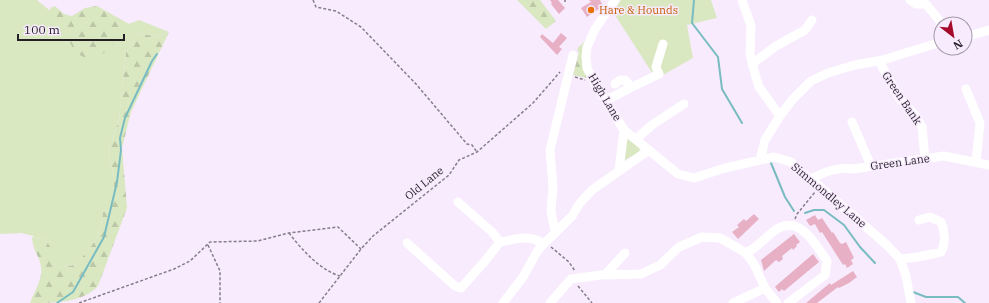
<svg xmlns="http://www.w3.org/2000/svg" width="989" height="303" viewBox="0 0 989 303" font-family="'IBM Plex Serif',serif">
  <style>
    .green { fill: #dae8c2 }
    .forest { fill: url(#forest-firs) }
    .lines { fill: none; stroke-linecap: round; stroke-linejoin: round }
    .stream { stroke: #78bcc2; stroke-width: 2 }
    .building { fill: #e8b0c5 }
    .path { stroke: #857d89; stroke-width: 1.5; stroke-dasharray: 3 2; stroke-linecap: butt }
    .minor { stroke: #fff; stroke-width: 9 }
    .food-dot { fill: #e8710a; stroke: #f7ebfd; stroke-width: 1.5 }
    .labels { text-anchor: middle; stroke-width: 3; stroke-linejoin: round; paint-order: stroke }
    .food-label { font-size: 11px; fill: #c56008; stroke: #f7ebfd; text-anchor: start }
    .street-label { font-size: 11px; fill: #241f27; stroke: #f7ebfd }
  </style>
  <defs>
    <pattern id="forest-firs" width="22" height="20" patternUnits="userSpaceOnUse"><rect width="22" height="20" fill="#dae8c2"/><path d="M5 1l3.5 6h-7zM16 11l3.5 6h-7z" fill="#bbc7a7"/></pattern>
  </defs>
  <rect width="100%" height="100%" fill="#f7ebfd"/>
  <path class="green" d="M 0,0 L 37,0 L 54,14 L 126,25 L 139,20 L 169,32 L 158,37 L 138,33 L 126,53 L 119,119 L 108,153 L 114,176 L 114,191 L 111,210 L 103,212 C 101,237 92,247 75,265 L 63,267 L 45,239 L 32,238 L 34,236 L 21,233 L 0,234 Z
    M 621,0 L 711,0 L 717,18 L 687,25 L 693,58 L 656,79 L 613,12 Z
    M 627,138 L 640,148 L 639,152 L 625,160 L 623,159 Z"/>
  <path class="forest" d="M 517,0 L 540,0 L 556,21 L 546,29 Z
    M 55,6 L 64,14 L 72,16 L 85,8 L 97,6 L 131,25 L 117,36 L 113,45 L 104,53 L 88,60 L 75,52 L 68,39 L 51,26 L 50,8 Z
    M 169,32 L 131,112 L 122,148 L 127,208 L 98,286 C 83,303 54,303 30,303 C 34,292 43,279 41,267 C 40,257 33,251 32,238 L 45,239 L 64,267 L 75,265 C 92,247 101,237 103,212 L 111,210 L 114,191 L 114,176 L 108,153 L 119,119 L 126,53 L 138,33 L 158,37 Z
    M 586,40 L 591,79 L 573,75 L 579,53 L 577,49 Z"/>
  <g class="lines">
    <path class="stream" d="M 694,0 L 692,23 L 718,57 L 722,89 L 742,123
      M 771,163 L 785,197 L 794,211
      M 805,213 L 814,210 L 824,210 L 844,225 L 860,247 L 875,263
      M 913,292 L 926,297 L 958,297 L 965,303
      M 57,303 L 73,292 L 104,237 L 117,182 L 121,150 L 120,138 L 125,118 L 152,61 L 157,54"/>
  </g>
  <path class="building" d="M 550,0 L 558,0 L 565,8 L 559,14 L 551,4 L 552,3 Z
    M 589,0 L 600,0 L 603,6 L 587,17 L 581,8 L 591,2 Z
    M 561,33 L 567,38 L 559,47 L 562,49 L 557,55 L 540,37 L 542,34 L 553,43 Z
    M 754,214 L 759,219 L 738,239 L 732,232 L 739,227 L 737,225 L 744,219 L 746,221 Z
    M 815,215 L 818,220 L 822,218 L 832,233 L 833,232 L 840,243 L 842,244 L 846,242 L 854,258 L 851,260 L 853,264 L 847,268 L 845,264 L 843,265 L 822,232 L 820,233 L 815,224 L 810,226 L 806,220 Z
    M 794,234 L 800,242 L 796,245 L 797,246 L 793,250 L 792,248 L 782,256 L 783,259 L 779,262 L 776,260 L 764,271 L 761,260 Z
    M 813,254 L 819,262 L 784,291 L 782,289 L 779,292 L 775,287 L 778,284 Z
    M 853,271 L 857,277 L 849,283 L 839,288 L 838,287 L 817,303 L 806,303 L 830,283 L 831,285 Z"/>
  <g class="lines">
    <path class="path" d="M 313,0 L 316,7 L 336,11 L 361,27 L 416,84 L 467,144 L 472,145 L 477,152
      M 565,0 L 565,2
      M 575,77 L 585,80
      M 795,219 L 797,214 L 815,192
      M 289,233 C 302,250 320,270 340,276
      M 208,245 L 220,271 L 220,303
      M 551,247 L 569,262 L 575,271
      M 578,286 L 592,303
      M 79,303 L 174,269 L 190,261 L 210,242 L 258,241 L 289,233 L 338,227 L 361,249
      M 319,303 L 361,249 L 373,236 L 449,175 L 459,160 L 477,152 L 533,103 L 560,72"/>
    <path class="minor" d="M 615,0 L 595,29 L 587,47 L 586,57 L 587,68 L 594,82 L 624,130 L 678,174 L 694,178 L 725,168 L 774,157 L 791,162 L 799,172 L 811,179 L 888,246 L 900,259 L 906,276 L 911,303
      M 742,0 L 751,26 L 750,54 L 755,74 L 759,87 L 780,116
      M 910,0 L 916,4 L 926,4 L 942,24
      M 965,37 L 989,30
      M 879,61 L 900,99 L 915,115 L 922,127 L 925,159
      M 752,64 L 776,46 L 805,30 L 812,20
      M 628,89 L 659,74 L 656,67 L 663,44
      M 966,89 L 980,123 L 976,162
      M 607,100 L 628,89 L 628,83 L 625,80 L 620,80 L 615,84
      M 852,122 L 871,166
      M 636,139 L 652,125 L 684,104
      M 760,160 L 765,140 L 780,116 L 793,99 L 811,81 L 828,73 L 855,65 L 883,60 L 941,42
      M 619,170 L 624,130
      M 811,179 C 826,171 837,167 853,169 L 944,156 L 989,165
      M 458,202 L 492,232 L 500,242
      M 555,232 L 551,211 L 553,187 L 550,150 L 573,55
      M 407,243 L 455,286 L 461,288 L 485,261 L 500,242 C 517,239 528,234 544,244
      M 746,253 C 756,248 760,243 768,236 C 796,209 812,239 827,261 L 825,275 L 788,303
      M 900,259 L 918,257 L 941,252 C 946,243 945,231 941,222 L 930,217 L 919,220
      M 605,275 L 625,253
      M 503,303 L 523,277 L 538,250 L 572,216 L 580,203 L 592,190 L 649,150
      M 550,303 L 571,279 L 601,275 L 641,274 L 660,265 L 679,247 L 702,237 L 720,238 L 746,253 L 754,264 L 765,288 L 777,303
      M 733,303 L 765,288"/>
  </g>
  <circle class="food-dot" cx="591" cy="10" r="4"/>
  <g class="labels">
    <g class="food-label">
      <text x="599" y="14">Hare &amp; Hounds</text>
    </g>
    <g class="street-label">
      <text transform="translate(605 97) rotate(59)" y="4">High Lane</text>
      <text transform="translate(902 98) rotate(56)" y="4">Green Bank</text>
      <text transform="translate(900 162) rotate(-8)" y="4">Green Lane</text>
      <text transform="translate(424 183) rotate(-39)" y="4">Old Lane</text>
      <text transform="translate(829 195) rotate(40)" y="4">Simmondley Lane</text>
    </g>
  </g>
  <g transform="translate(953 36) rotate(149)"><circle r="19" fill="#f7ebfd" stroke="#a399a7"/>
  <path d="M0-3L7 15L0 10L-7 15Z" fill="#a60b2c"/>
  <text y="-6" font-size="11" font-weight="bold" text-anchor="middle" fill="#241f27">N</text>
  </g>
  <path d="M18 34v6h106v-6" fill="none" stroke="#241f27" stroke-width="2"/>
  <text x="24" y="34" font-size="12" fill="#241f27" stroke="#f7ebfd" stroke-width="3" paint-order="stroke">100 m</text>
</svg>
